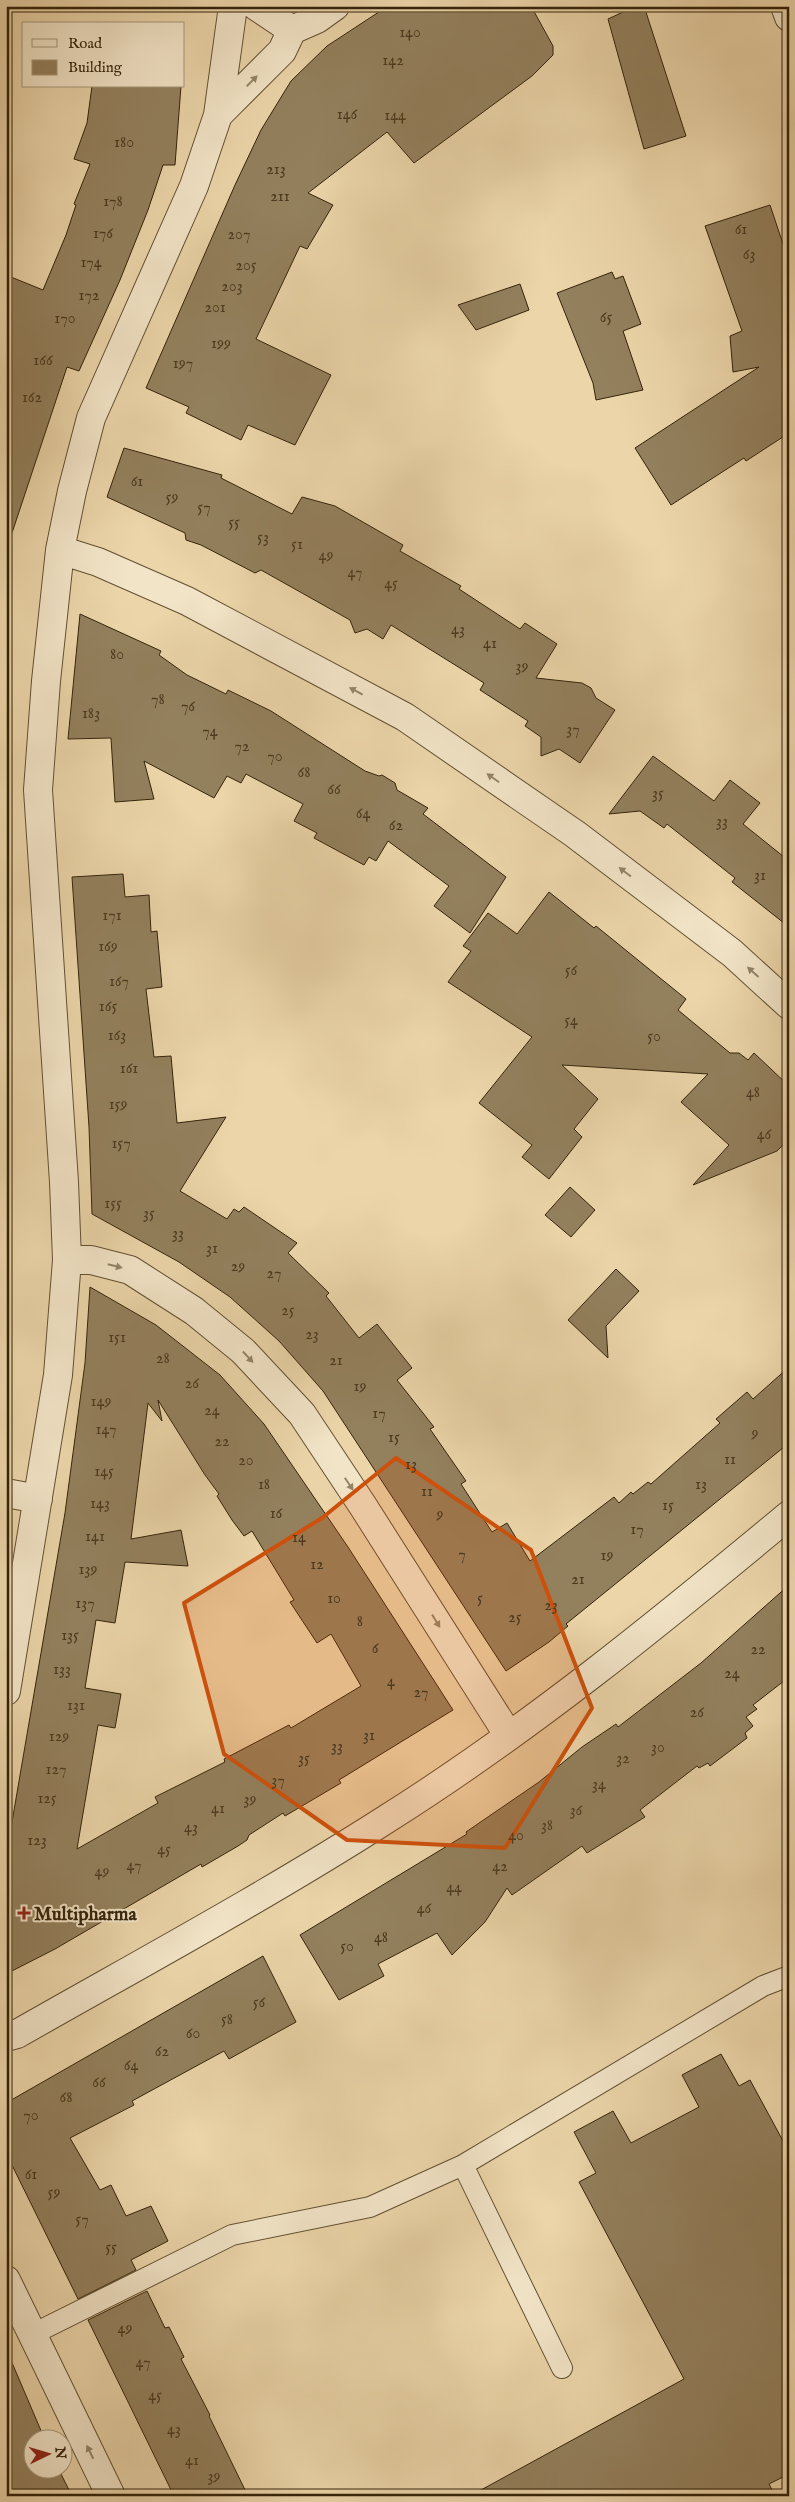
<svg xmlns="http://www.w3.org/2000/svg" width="795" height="2502" viewBox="0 0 795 2502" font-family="'IM FELL English',serif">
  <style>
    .building { fill: #93805d; stroke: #34230a; fill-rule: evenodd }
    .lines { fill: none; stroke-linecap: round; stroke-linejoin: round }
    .service-casing { stroke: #625032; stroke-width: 22 }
    .minor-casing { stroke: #625032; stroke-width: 30 }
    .service { stroke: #f2e4c7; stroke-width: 20 }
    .minor { stroke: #f2e4c7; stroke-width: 28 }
    .oneway { fill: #938468 }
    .marked { fill: #cd510c; fill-opacity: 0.2; stroke: #cd510c; stroke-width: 4; stroke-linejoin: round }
    .poi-dot { fill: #8f2418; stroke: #f2e4c7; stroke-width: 2 }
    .labels { text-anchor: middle; stroke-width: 4; stroke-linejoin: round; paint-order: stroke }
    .number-label { font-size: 16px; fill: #4c3a1f }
    .poi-label { font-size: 19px; font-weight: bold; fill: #34230a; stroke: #f2e4c7; text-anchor: start }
  </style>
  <rect width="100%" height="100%" fill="#ebd5a9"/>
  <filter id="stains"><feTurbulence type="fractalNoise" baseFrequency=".004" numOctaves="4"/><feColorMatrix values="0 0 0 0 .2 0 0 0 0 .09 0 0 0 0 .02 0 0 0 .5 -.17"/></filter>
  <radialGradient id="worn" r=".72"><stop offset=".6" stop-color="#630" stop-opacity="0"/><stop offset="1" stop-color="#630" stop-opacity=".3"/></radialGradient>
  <path class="building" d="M 388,6 L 531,6 L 553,46 L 553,55 L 532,76 L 414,163 L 387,132 L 308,193 L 333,205 L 307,249 L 300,246 L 256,339 L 331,375 L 295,445 L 248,425 L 241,440 L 186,413 L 189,407 L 146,388 L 235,185 L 261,130 L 291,81 L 327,46 Z
    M 636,6 L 644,6 L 686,136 L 644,149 L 608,19 Z
    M 92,86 L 181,86 L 175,165 L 163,165 L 148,210 L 120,280 L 79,371 L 67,367 L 12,533 L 6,532 L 6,275 L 43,290 L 66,235 L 76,205 L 74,204 L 90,164 L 74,159 L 87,123 Z
    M 770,205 L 789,262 L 789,433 L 746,461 L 744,458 L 671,505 L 635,448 L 759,367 L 733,372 L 730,336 L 742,331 L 705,226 Z
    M 612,272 L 615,279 L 623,276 L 641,324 L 623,331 L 643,390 L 596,400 L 593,383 L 557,293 Z
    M 520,284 L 529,310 L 476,330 L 458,305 Z
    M 124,448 L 222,475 L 221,478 L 292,514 L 302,497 L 335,506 L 403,545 L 400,551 L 461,586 L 459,589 L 520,629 L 525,623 L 557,644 L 536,678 L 582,683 L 591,688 L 596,698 L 615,710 L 580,763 L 559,749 L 541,756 L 541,737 L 525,726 L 528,721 L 480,690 L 484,683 L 391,625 L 383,639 L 367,629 L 355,633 L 350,620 L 261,570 L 255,573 L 201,545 L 186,540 L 185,533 L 107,497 Z
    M 80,614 L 161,651 L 159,655 L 187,675 L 226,694 L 228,690 L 271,711 L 365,771 L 379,776 L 382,775 L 395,783 L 397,790 L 428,808 L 423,814 L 506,877 L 470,933 L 434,906 L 449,886 L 388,841 L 376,861 L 369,857 L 364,865 L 314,838 L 317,833 L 294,821 L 303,804 L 246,774 L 241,783 L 227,776 L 214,798 L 144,761 L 154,799 L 115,802 L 111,738 L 68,739 Z
    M 653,756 L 714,801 L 730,780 L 760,803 L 743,824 L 789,861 L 789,927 L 732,882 L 735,878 L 667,824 L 664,828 L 640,811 L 609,814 Z
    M 123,874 L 125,897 L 149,895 L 151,932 L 157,931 L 162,987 L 146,989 L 154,1057 L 171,1056 L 177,1123 L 226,1117 L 180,1191 L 227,1219 L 234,1209 L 239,1212 L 244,1207 L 297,1243 L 288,1253 L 329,1293 L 326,1296 L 359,1338 L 377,1324 L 412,1368 L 397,1380 L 434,1427 L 430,1429 L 466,1481 L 461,1484 L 492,1532 L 507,1523 L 530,1561 L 614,1497 L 619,1503 L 631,1492 L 633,1494 L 648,1482 L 651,1484 L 720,1423 L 716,1419 L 747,1392 L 753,1399 L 789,1367 L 789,1443 L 566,1624 L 568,1626 L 549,1642 L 506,1671 L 323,1391 L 279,1341 L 230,1297 L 179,1262 L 92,1214 L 89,1127 L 72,877 Z
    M 549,892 L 594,928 L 596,926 L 686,999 L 678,1010 L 730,1053 L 739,1053 L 748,1060 L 754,1053 L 789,1086 L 789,1139 L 777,1151 L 693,1185 L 729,1145 L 681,1102 L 708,1074 L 562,1065 L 598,1099 L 574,1129 L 582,1137 L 549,1179 L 522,1157 L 532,1145 L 479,1103 L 532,1037 L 448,982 L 471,951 L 463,946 L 488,913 L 517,934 Z
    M 570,1187 L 595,1210 L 571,1237 L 545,1215 Z
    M 616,1269 L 639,1291 L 606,1326 L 608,1358 L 568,1320 Z
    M 90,1287 L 156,1325 L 220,1375 L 264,1424 L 348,1547 L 453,1710 L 339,1780 L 341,1783 L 285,1816 L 283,1813 L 249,1835 L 247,1840 L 238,1846 L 202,1867 L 201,1864 L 55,1949 L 6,1974 L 6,1857 L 65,1513 L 85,1363 ZM 158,1400 L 205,1475 L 219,1494 L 217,1496 L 232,1520 L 244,1536 L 252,1531 L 294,1600 L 290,1602 L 317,1643 L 331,1634 L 361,1686 L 291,1728 L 289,1725 L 224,1759 L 225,1762 L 155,1797 L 158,1803 L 77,1849 L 98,1725 L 115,1728 L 121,1694 L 85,1688 L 96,1620 L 115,1623 L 125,1562 L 188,1566 L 181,1530 L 131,1539 L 148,1403 L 162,1421 Z
    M 789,1585 L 789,1677 L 753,1705 L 757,1709 L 746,1717 L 753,1726 L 745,1733 L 747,1738 L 710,1766 L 708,1763 L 699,1768 L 697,1766 L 640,1810 L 645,1817 L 587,1853 L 582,1846 L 512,1895 L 507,1888 L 485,1922 L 452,1955 L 437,1933 L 378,1964 L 384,1976 L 339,2000 L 300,1935 L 467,1834 L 466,1832 L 539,1782 L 582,1747 L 616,1724 L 618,1727 L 701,1663 Z
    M 263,1956 L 296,2022 L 229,2059 L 224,2051 L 132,2101 L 134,2105 L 70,2138 L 100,2190 L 111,2185 L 126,2216 L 151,2206 L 168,2241 L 131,2260 L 136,2270 L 78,2299 L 6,2153 L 6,2103 Z
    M 721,2054 L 739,2086 L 750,2080 L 789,2152 L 789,2474 L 769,2484 L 775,2496 L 470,2496 L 684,2379 L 579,2182 L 596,2173 L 574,2132 L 613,2111 L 631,2143 L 699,2107 L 682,2075 Z
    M 147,2291 L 165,2328 L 169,2327 L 184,2357 L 181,2359 L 210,2415 L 209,2416 L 248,2496 L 174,2496 L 88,2320 Z
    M 7,2351 L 45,2440 L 32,2440 L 32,2470 L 59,2470 L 72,2496 L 6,2496 Z"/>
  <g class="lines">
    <g class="service-casing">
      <path id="service" d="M 463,2165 L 763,1986 L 789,1976
        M 33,2334 L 232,2235 L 370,2207 L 463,2165 L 562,2368"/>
    </g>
    <g class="minor-casing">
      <path id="minor" d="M 256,6 L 292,30
        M 785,6 L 789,17
        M 218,115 L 282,51 L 292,30 L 317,19 L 335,6
        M 60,550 L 98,562 L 187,601 L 405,717 L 575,834 L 732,953 L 789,1005
        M 67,1260 L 91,1260 L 130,1270 L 194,1311 L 243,1351 L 302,1414 L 363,1506 L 509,1736
        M 6,1493 L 38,1499
        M 6,1691 L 58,1375 L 67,1260 L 64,1182 L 38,790 L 46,681 L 60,550 L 72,491 L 91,418 L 194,186 L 218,115 L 233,6
        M 6,2037 L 17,2034 C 140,1964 266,1896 385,1820 C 528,1730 659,1623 789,1515
        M 6,2280 L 111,2496"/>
    </g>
    <use href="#service" class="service"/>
    <use href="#minor" class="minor"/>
  </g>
  <defs><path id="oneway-solid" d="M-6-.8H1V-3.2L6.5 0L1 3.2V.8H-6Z" transform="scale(1.25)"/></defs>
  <g class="oneway">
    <use href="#oneway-solid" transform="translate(252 81) rotate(-45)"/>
    <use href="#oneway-solid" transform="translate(356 691) rotate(-152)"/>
    <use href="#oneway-solid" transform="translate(493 778) rotate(-145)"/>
    <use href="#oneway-solid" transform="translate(625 872) rotate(-143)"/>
    <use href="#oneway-solid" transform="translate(753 972) rotate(-138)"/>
    <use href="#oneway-solid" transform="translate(115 1266) rotate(14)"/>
    <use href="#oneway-solid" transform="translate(248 1357) rotate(47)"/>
    <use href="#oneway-solid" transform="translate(349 1484) rotate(56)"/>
    <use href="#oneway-solid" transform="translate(436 1621) rotate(58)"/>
    <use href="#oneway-solid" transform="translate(90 2452) rotate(-116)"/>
  </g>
  <path class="marked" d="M 396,1458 L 531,1550 L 592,1708 L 505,1848 L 347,1840 L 224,1754 L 184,1603 L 322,1518 Z"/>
  <path class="poi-dot" d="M21.5 1905.5h5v5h5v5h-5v5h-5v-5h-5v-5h5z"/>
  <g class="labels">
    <g class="number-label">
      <text x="410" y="37">140</text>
      <text x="393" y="65">142</text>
      <text x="347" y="119">146</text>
      <text x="395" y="120">144</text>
      <text x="124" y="147">180</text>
      <text x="276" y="174">213</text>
      <text x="280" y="201">211</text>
      <text x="113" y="206">178</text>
      <text x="741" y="234">61</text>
      <text x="103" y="238">176</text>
      <text x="239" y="239">207</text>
      <text x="749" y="259">63</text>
      <text x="91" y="267">174</text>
      <text x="246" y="270">205</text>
      <text x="232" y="291">203</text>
      <text x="89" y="300">172</text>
      <text x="215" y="312">201</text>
      <text x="606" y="322">65</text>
      <text x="65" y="323">170</text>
      <text x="221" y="348">199</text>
      <text x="43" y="365">166</text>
      <text x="183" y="368">197</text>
      <text x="32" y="402">162</text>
      <text x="137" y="486">61</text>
      <text x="172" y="502">59</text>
      <text x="204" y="512">57</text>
      <text x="234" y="527">55</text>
      <text x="263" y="542">53</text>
      <text x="297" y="549">51</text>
      <text x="326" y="560">49</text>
      <text x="355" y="577">47</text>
      <text x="391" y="588">45</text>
      <text x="458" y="634">43</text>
      <text x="490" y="648">41</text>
      <text x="117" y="659">80</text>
      <text x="522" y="671">39</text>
      <text x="158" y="704">78</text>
      <text x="188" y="711">76</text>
      <text x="91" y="718">183</text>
      <text x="573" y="734">37</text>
      <text x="210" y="736">74</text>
      <text x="242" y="751">72</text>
      <text x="275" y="761">70</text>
      <text x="304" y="777">68</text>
      <text x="334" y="794">66</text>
      <text x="658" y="798">35</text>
      <text x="363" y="818">64</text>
      <text x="722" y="826">33</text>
      <text x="396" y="830">62</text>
      <text x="760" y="880">31</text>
      <text x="112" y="920">171</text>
      <text x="108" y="951">169</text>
      <text x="571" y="975">56</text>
      <text x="119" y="986">167</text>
      <text x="108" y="1011">165</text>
      <text x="571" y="1025">54</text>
      <text x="117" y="1040">163</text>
      <text x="654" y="1041">50</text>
      <text x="129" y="1073">161</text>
      <text x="753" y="1097">48</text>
      <text x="118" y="1109">159</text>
      <text x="764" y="1139">46</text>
      <text x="121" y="1148">157</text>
      <text x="113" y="1208">155</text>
      <text x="149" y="1218">35</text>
      <text x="178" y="1238">33</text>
      <text x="212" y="1253">31</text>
      <text x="238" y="1271">29</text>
      <text x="274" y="1278">27</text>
      <text x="288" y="1315">25</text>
      <text x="312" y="1339">23</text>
      <text x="117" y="1342">151</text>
      <text x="163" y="1363">28</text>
      <text x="336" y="1365">21</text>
      <text x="192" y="1388">26</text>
      <text x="360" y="1391">19</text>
      <text x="101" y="1406">149</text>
      <text x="212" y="1415">24</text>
      <text x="379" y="1418">17</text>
      <text x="106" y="1434">147</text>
      <text x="755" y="1438">9</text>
      <text x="394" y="1442">15</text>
      <text x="222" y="1446">22</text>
      <text x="730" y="1464">11</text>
      <text x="246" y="1465">20</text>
      <text x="411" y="1469">13</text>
      <text x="104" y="1476">145</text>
      <text x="264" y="1489">18</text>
      <text x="701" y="1489">13</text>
      <text x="427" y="1496">11</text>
      <text x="100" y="1508">143</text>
      <text x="668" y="1510">15</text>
      <text x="276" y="1518">16</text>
      <text x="440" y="1519">9</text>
      <text x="637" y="1534">17</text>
      <text x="95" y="1541">141</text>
      <text x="299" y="1542">14</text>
      <text x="462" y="1559">7</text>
      <text x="607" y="1560">19</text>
      <text x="317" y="1569">12</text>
      <text x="88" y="1574">139</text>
      <text x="578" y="1584">21</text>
      <text x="334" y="1603">10</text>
      <text x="480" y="1603">5</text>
      <text x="85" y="1608">137</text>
      <text x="551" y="1610">23</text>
      <text x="515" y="1622">25</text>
      <text x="360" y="1626">8</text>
      <text x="70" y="1640">135</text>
      <text x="375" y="1653">6</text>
      <text x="758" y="1654">22</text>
      <text x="62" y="1674">133</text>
      <text x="732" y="1678">24</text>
      <text x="391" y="1686">4</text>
      <text x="421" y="1697">27</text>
      <text x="76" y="1710">131</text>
      <text x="697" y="1717">26</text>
      <text x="369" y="1740">31</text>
      <text x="59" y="1741">129</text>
      <text x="337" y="1751">33</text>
      <text x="658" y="1752">30</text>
      <text x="304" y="1763">35</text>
      <text x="623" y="1763">32</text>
      <text x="56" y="1774">127</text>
      <text x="278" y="1785">37</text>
      <text x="599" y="1789">34</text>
      <text x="47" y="1803">125</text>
      <text x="250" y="1804">39</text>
      <text x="218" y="1813">41</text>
      <text x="576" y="1815">36</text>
      <text x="547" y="1830">38</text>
      <text x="191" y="1832">43</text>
      <text x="516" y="1840">40</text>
      <text x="37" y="1845">123</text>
      <text x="164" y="1854">45</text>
      <text x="134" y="1870">47</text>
      <text x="500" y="1871">42</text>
      <text x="102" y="1876">49</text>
      <text x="454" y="1892">44</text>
      <text x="424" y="1913">46</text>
      <text x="381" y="1942">48</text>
      <text x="347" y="1951">50</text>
      <text x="259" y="2007">56</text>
      <text x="227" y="2024">58</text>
      <text x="193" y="2038">60</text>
      <text x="162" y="2056">62</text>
      <text x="131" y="2070">64</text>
      <text x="99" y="2087">66</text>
      <text x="66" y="2102">68</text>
      <text x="31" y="2120">70</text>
      <text x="31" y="2179">61</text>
      <text x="54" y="2197">59</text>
      <text x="82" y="2224">57</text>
      <text x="111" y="2252">55</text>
      <text x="125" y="2333">49</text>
      <text x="143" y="2367">47</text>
      <text x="155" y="2400">45</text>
      <text x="174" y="2434">43</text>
      <text x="192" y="2465">41</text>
      <text x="214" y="2481">39</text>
    </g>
    <g class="poi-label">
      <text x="34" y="1920">Multipharma</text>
    </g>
  </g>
  <rect width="795" height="2502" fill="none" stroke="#ebd5a9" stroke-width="25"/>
  <rect x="8" y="8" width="780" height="2487" fill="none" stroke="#34230a" stroke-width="2.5"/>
  <rect x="12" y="12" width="770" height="2477" fill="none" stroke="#34230a"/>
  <rect x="22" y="22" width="162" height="65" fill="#f2e4c7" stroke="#a6977b"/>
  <rect x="32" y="39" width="25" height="8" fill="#f2e4c7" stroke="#a6977b"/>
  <text x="68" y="48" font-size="15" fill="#34230a">Road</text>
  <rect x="32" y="60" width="25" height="15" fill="#93805d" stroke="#a6977b"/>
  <text x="68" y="72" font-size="15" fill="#34230a">Building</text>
  <g transform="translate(48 2454) rotate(85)"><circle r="24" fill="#f2e4c7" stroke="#a6977b"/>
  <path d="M0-4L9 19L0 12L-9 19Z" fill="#8f2418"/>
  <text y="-8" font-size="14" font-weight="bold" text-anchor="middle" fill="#34230a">N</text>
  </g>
  <rect width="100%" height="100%" filter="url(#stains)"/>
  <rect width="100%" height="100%" fill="url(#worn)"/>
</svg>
